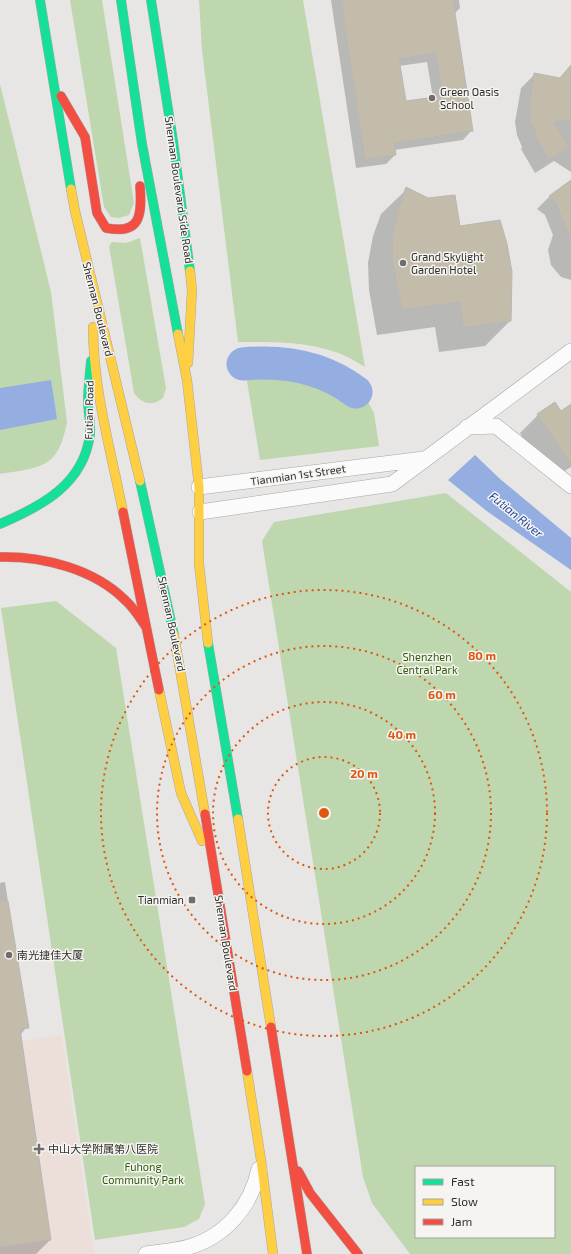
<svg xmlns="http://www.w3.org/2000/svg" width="571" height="1254" viewBox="0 0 571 1254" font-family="'Exo 2','Noto Sans SC',sans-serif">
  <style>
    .medical { fill: #ecded9 }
    .green { fill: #bed7af; fill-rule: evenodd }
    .water { fill: #94aee2 }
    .shadow { fill: #0003; fill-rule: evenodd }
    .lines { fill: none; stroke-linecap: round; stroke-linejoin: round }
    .river { stroke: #94aee2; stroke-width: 33 }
    .building { fill: #c4bcaa; stroke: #b7b7b6; fill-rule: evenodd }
    .street-casing { stroke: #a8a7a6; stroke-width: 16 }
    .fast-casing { stroke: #a8a7a6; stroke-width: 10 }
    .slow-casing { stroke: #a8a7a6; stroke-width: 10 }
    .jam-casing { stroke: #a8a7a6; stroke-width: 10 }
    .street { stroke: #fbfbfb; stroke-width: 15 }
    .fast { stroke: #16e098; stroke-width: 9 }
    .slow { stroke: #ffcf43; stroke-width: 9 }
    .jam { stroke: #f24e42; stroke-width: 9 }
    .ring { fill: none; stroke: #df570e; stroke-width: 2; stroke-dasharray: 2 4 }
    .poi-dot { fill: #6f6e6d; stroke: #f6f4f1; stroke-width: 1.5 }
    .labels { text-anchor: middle; stroke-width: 3; stroke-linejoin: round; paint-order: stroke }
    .poi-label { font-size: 11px; fill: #2e2e2c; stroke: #f6f4f1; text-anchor: start }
    .street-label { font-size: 11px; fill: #2e2e2c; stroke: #f6f4f1 }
    .park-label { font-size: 11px; fill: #2e5c08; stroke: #f6f4f1 }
    .water-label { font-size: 12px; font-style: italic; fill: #2048a0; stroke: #f6f4f1 }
    .centre { fill: #df570e; stroke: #f6f4f1; stroke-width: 2 }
    .ring-label { font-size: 12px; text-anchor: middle; font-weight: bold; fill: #df570e; stroke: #f6f4f1; stroke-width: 3; stroke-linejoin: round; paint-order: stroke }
  </style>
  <rect width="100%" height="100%" fill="#e7e6e5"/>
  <path class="medical" d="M 62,1035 L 94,1254 L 0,1254 L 0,1044 Z"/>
  <path class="green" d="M 70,0 L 102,0 L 134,203 L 129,215 L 119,218 L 111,217 L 104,207 Z
    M 199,0 L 303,0 L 365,367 C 356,362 346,355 335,352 C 304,341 270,342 238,342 L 202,50 Z
    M 0,84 L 51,292 L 67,422 C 58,469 42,467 0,474 Z
    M 140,238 L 166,388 L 163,398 C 152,407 142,404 134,393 L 109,246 L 112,242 L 126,243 Z
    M 246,375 L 284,375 L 318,380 L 355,395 L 368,402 L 374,413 L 379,446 L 260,460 Z
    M 446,493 L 571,592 L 571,1254 L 410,1254 L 372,1203 L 363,1177 L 262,541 L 274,522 ZM 416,1167 L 554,1167 L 554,1237 L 416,1237 Z
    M 56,601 L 116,648 L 205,1204 L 199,1219 L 184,1227 L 95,1240 L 1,608 Z"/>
  <path class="water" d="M 51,380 L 57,419 L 0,430 L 0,388 Z
    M 475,455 L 499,478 L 571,538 L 571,570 L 488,512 L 448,480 Z"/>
  <path class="shadow" d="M 331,0 L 459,0 L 460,8 L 454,14 L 471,131 L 463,140 L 394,150 L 395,155 L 386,164 L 356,168 ZM 427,62 L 433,98 L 405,102 L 399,66 Z
    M 571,66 L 571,172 L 554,161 L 535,173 L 521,149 L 522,147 L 517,135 L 515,122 L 521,88 L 534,75 L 559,79 Z
    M 568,183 L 571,185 L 571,280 L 561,277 L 551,265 L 548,250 L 553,235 L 545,215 L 537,209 L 549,197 Z
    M 407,189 L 459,227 L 510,321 L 485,346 L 439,352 L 435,327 L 377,335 L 369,290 L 368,263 L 373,236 L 381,214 Z
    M 571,407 L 571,467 L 551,480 L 520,433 L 538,415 L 560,412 Z
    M 5,882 L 27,1027 L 20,1035 L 50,1240 L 36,1254 L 0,1254 L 0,883 Z"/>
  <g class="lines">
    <path class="river" d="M 243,364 C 285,360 323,367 356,392"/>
  </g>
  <path class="building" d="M 341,0 L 453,0 L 473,131 L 394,143 L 396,155 L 365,160 ZM 436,53 L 442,96 L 406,101 L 399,59 Z
    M 571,65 L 571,120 L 554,122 L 569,147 L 549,160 L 534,134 L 536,133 L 530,121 L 529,108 L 534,73 L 560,78 Z
    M 571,180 L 571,238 L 570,238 L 556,203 L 549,196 Z
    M 406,187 L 428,198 L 455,195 L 460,226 L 500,220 L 507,244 L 512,272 L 511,321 L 463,328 L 460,302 L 402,310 L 393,265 L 392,237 L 398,210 Z
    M 555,402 L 561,411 L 571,404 L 571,465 L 537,414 Z
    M 0,901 L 8,901 L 29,1028 L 20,1029 L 51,1240 L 0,1247 Z"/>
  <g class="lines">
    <g class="street-casing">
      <path id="street" d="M 467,427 L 496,426 L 571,486
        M 199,487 L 424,459
        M 200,512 L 392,484 L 571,351
        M 146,1254 C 160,1252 175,1251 189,1247 C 226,1236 251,1206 259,1169"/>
    </g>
    <g class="fast-casing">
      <path id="fast" d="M 40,0 L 71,189
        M 121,0 L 142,144 L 178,334
        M 151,0 L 173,141 L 190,271
        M 140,481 L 174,635
        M 0,524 C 42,506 84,484 90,434 C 91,423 88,412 88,401 C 88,387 90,374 91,361
        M 208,643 L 238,819"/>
    </g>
    <g class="slow-casing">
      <path id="slow" d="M 71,189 L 75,211 L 140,481
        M 93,327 C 93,389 111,451 123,512
        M 178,334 L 187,380 L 199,487 L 199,564 L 208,643
        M 188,363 L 192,290 L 190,271
        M 174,635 L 205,814
        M 159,690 L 181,793 L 202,841
        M 238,819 L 271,1027
        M 247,1071 L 261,1160 L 273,1254"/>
    </g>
    <g class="jam-casing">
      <path id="jam" d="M 61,96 L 85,137 L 97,213 L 106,228 C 141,235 142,215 140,186
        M 123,512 L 159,690
        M 0,557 C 43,556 94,569 125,600 C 134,608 140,618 146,627
        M 205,814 L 247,1071
        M 271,1027 L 307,1254
        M 298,1171 L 310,1193 L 358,1254"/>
    </g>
    <use href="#street" class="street"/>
    <use href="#fast" class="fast"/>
    <use href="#slow" class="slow"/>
    <use href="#jam" class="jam"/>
  </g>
  <g class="ring">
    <circle cx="324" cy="813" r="56"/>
    <circle cx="324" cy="813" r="111"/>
    <circle cx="324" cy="813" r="167"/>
    <circle cx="324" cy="813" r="223"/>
  </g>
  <g class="poi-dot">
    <circle cx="432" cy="98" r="4"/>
    <circle cx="403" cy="263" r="4"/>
    <rect x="188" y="896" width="8" height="8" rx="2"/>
    <circle cx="9" cy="955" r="4"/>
    <path d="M37 1143h4v4h4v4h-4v4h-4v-4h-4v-4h4z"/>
  </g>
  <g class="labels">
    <g class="poi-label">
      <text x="440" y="96">Green Oasis<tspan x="440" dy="13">School</tspan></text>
      <text x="411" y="261">Grand Skylight<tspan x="411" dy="13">Garden Hotel</tspan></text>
      <text x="184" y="904" text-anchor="end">Tianmian</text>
      <text x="17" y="959">南光捷佳大厦</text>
      <text x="48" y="1153">中山大学附属第八医院</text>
    </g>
    <g class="street-label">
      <text transform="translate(179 190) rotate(82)" y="4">Shennan Boulevard Side Road</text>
      <text transform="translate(98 309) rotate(76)" y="4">Shennan Boulevard</text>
      <text transform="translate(89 410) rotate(-89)" y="4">Futian Road</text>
      <text transform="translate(298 475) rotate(-8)" y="4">Tianmian 1st Street</text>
      <text transform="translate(172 624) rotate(78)" y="4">Shennan Boulevard</text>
      <text transform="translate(226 943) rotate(81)" y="4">Shennan Boulevard</text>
    </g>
    <g class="park-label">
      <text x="427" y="661">Shenzhen<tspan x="427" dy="13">Central Park</tspan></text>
      <text x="143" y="1171">Fuhong<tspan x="143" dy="13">Community Park</tspan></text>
    </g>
    <g class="water-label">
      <text transform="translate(516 515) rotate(39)" y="4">Futian River</text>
    </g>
  </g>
  <circle cx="324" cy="813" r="6" class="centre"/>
  <g class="ring-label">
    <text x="482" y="660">80 m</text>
    <text x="442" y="699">60 m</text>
    <text x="402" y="739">40 m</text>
    <text x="364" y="778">20 m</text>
  </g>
  <rect x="415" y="1166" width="140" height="72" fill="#f6f4f1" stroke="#a6a5a2"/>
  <rect x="423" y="1179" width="20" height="6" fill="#16e098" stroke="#a6a5a2"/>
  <text x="451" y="1186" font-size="12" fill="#2e2e2c">Fast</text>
  <rect x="423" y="1199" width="20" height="6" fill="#ffcf43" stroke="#a6a5a2"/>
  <text x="451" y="1206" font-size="12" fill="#2e2e2c">Slow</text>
  <rect x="423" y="1219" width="20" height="6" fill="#f24e42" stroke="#a6a5a2"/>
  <text x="451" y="1226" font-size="12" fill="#2e2e2c">Jam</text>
</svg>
